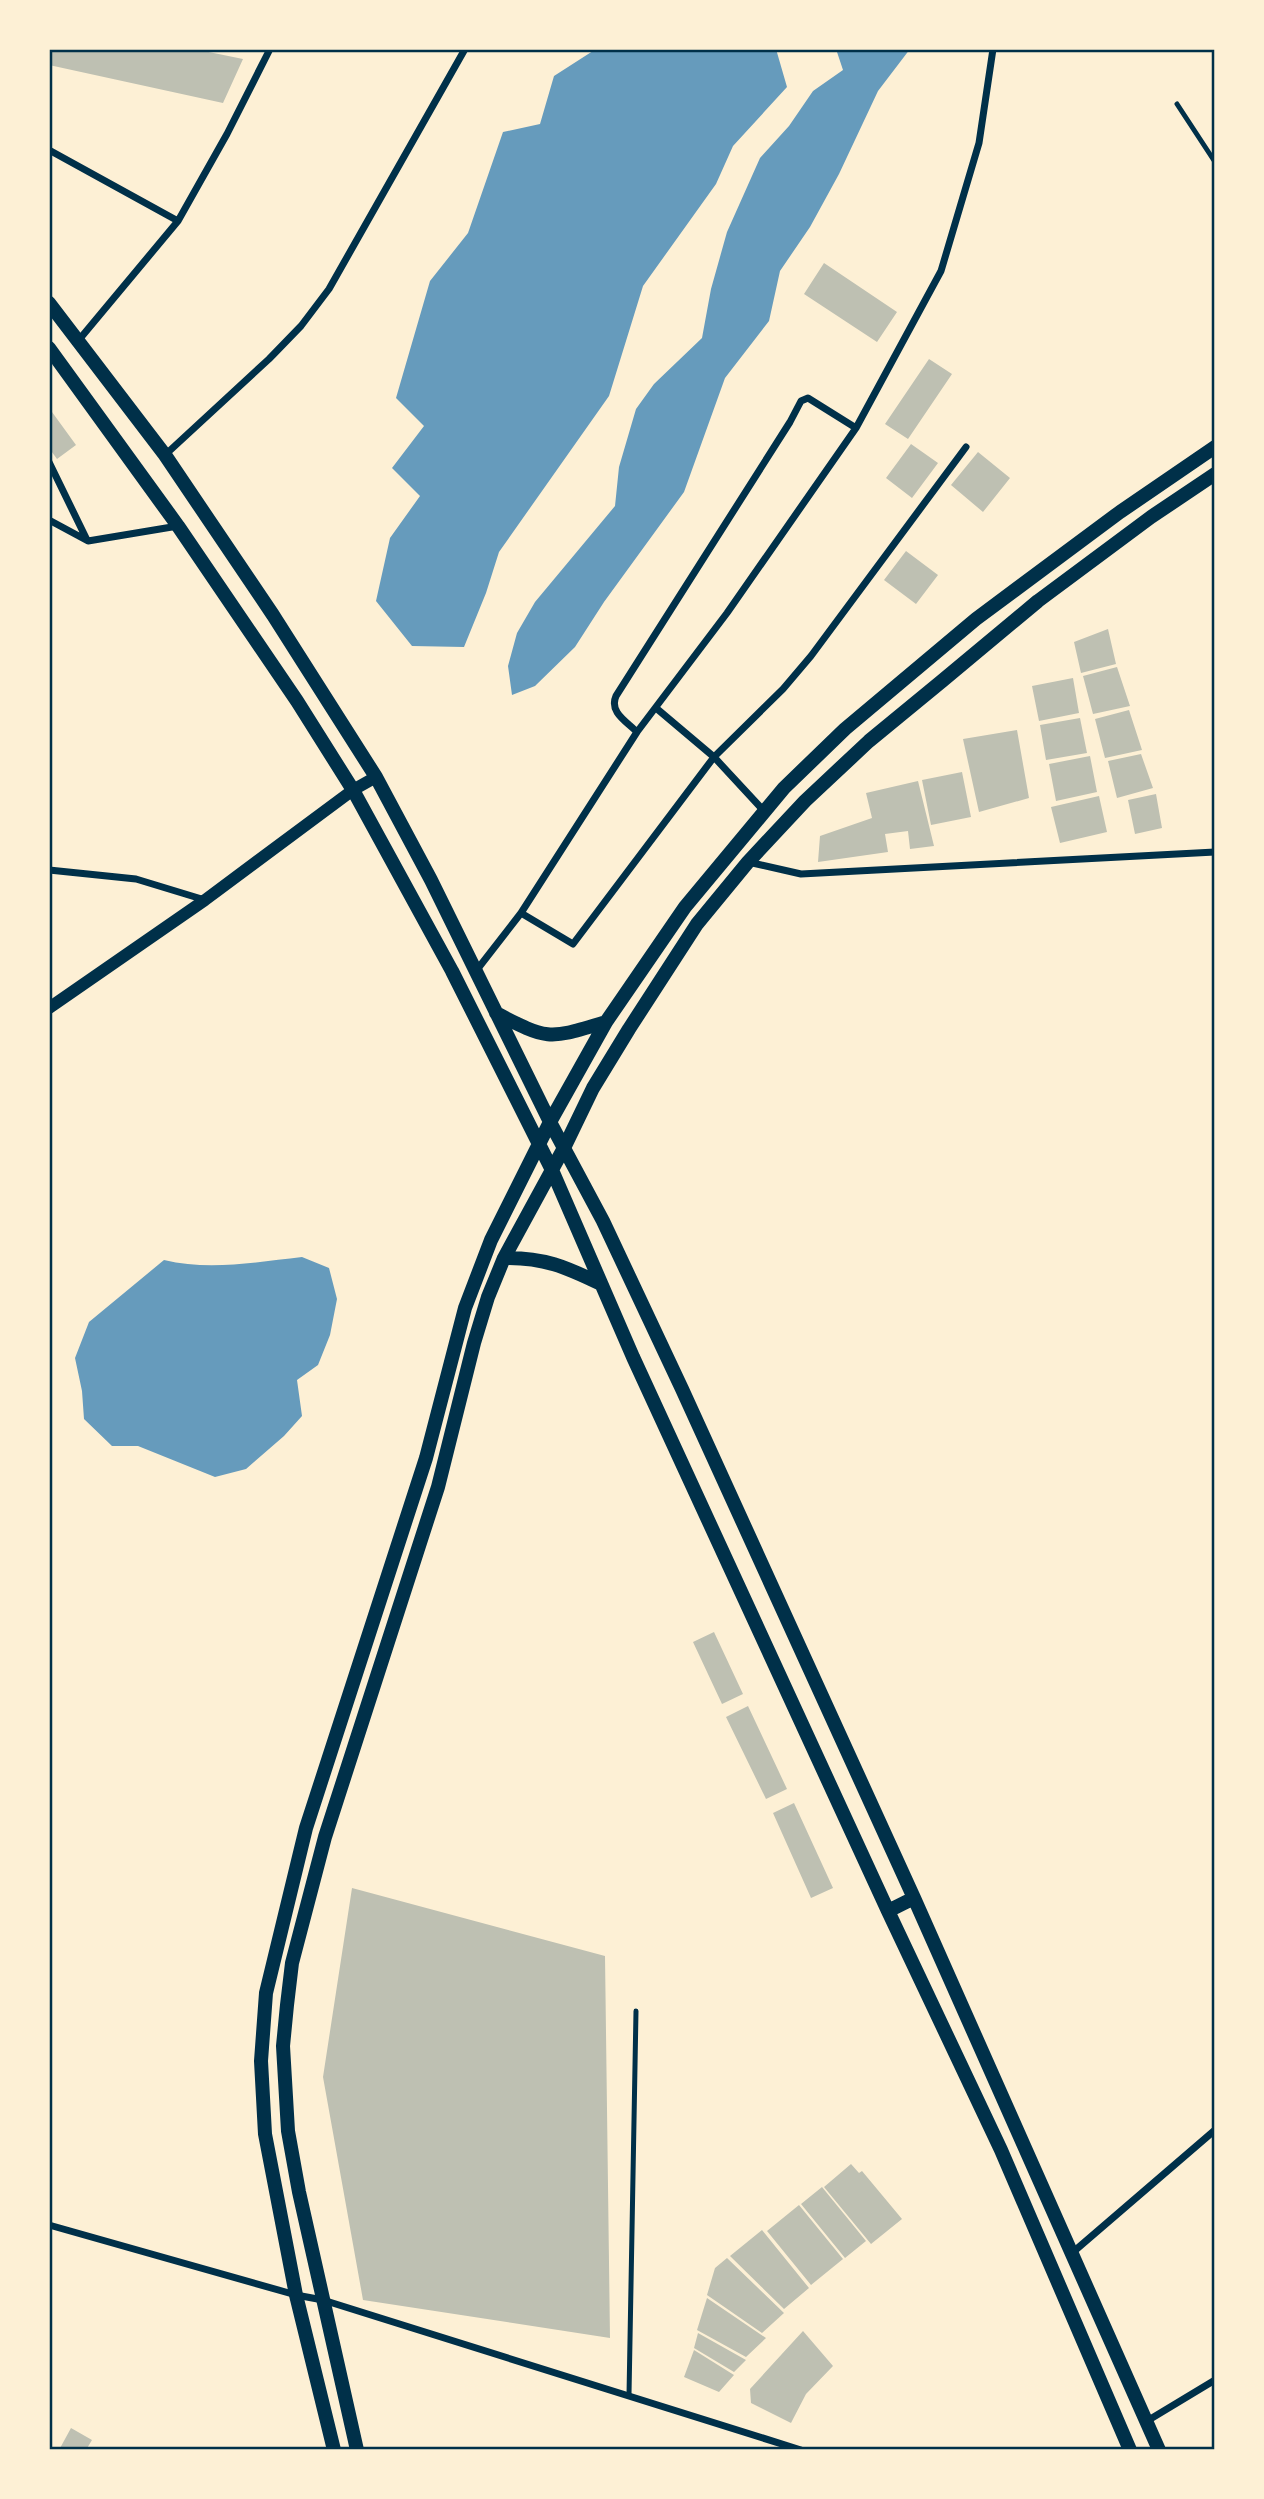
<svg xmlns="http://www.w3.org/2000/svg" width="1264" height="2499" viewBox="0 0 1264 2499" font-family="Helvetica,sans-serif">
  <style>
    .water { fill: #669bbc }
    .building { fill: #bec0b2 }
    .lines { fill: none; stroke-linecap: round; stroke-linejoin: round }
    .service { stroke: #003049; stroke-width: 5 }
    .minor { stroke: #003049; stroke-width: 7 }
    .tertiary { stroke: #003049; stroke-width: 12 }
    .secondary { stroke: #003049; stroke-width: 14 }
    .neatline { fill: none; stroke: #003049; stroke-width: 2.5 }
  </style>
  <rect width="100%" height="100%" fill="#fdf0d5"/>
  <path class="water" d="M 596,49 L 776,49 L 787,87 L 733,146 L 716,184 L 643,286 L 609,396 L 499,552 L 486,593 L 464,647 L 412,646 L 376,601 L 390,538 L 420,496 L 392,468 L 424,426 L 396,398 L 430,281 L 468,233 L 503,132 L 540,124 L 554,76 Z
    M 836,49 L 910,49 L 878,91 L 839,174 L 810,227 L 780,271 L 769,321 L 725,378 L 684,492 L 604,602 L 575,647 L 535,686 L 512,695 L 508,666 L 517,633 L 535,602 L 615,506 L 619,467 L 636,409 L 654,384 L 702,338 L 711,289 L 727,232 L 760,158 L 789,126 L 813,91 L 843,70 Z
    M 302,1257 L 329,1268 L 337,1299 L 330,1335 L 318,1365 L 297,1380 L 302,1416 L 284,1436 L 246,1469 L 215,1477 L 138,1446 L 112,1446 L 84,1419 L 82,1391 L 75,1358 L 89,1322 L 164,1260 C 209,1271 257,1262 302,1257 Z"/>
  <path class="building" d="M 49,49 L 194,49 L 243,59 L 223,103 L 49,65 Z
    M 824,263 L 897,312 L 877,342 L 804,294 Z
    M 929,359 L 952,374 L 908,439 L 885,424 Z
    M 52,412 L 76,445 L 57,459 L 49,448 L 49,414 Z
    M 911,444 L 938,463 L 912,498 L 886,478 Z
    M 978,452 L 1010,478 L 983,512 L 951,485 Z
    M 906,551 L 938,575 L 916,604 L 884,580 Z
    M 1108,629 L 1116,664 L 1081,673 L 1074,642 Z
    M 1117,667 L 1130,706 L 1093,714 L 1083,676 Z
    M 1073,678 L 1079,713 L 1039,721 L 1032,686 Z
    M 1129,710 L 1142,750 L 1105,758 L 1095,719 Z
    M 1080,718 L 1087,753 L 1046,760 L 1040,725 Z
    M 1017,730 L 1029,798 L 979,812 L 963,739 Z
    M 1141,754 L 1153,788 L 1117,798 L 1108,761 Z
    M 1090,756 L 1097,792 L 1056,801 L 1049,764 Z
    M 962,772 L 971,817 L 931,825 L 922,780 Z
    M 918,781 L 934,846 L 910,849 L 908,831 L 885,834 L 888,852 L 818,862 L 820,836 L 872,818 L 866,793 Z
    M 1156,794 L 1162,828 L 1135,834 L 1128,800 Z
    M 1099,796 L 1107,832 L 1060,843 L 1051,807 Z
    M 714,1632 L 743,1694 L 722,1704 L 693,1642 Z
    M 748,1706 L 787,1789 L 766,1799 L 726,1717 Z
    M 794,1803 L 833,1888 L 811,1898 L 773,1813 Z
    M 352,1888 L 605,1956 L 610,2338 L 363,2300 L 323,2077 Z
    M 851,2164 L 859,2173 L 862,2171 L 902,2219 L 871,2244 L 824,2187 Z
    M 822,2187 L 866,2241 L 845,2258 L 801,2204 Z
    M 799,2205 L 843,2259 L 811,2285 L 767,2231 Z
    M 762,2230 L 809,2288 L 784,2309 L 730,2256 Z
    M 727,2258 L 784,2313 L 762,2333 L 707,2295 L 715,2268 Z
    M 707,2298 L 766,2338 L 746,2357 L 697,2330 Z
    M 803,2331 L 833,2366 L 806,2394 L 791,2423 L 751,2403 L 750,2389 Z
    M 698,2333 L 746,2360 L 734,2372 L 694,2348 Z
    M 694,2350 L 734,2375 L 719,2392 L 684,2377 Z
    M 71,2428 L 92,2440 L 86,2450 L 59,2450 Z"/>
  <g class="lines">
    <path class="service" d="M 1177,104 L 1215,162
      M 629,2395 L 636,2011"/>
    <path class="minor" d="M 49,150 L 178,221
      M 78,341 L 178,221 L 227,134 L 270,49
      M 165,455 L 269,359 L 301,326 L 329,289 L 465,49
      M 49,462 L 87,540
      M 49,520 L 88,541 L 178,526
      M 656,708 L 714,757 L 764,811
      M 637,732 C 626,721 609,712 616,696 L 790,422 L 801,401 L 808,398 L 856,428
      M 748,862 L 801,874 L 1215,852
      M 49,870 L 136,879 L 205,900
      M 521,913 L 573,944 L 714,757 L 783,689 L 811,656 L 966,447
      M 476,971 L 521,913 L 637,732 L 727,613 L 856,428 L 941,271 L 979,143 L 993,49
      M 49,2225 L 296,2295 L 323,2300 L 801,2450
      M 1072,2253 L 1215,2130
      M 1147,2421 L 1215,2380"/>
    <path class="tertiary" d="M 49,1008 L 205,900 L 353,790 L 376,777"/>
    <path class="secondary" d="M 49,303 L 165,455 L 273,615 L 376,777 L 431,880 L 550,1122 L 603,1221 L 682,1389 L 914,1898 L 1159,2450
      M 49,348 L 178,526 L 297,701 L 353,790 L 452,971 L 552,1170 L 633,1357 L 888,1911 L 1001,2150 L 1130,2450
      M 496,1013 C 549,1041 549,1039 606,1022
      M 504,1258 C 543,1257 566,1267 601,1284
      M 888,1911 L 914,1898
      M 334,2450 L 296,2295 L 265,2134 L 261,2061 L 266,1993 L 306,1828 L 426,1458 L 465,1308 L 491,1240 L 550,1122 L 606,1022 L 685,907 L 784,788 L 845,729 L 976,619 L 1120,512 L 1215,447
      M 357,2450 L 299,2192 L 288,2131 L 283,2046 L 287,2005 L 292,1963 L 325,1837 L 438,1487 L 474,1343 L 488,1297 L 504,1258 L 565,1146 L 593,1088 L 629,1029 L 697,924 L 748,862 L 805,801 L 869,741 L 942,681 L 1038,601 L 1151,517 L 1215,474"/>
  </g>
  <rect width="1264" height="2499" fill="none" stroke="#fdf0d5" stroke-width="102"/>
  <rect x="51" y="51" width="1162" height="2397" class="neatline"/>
</svg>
